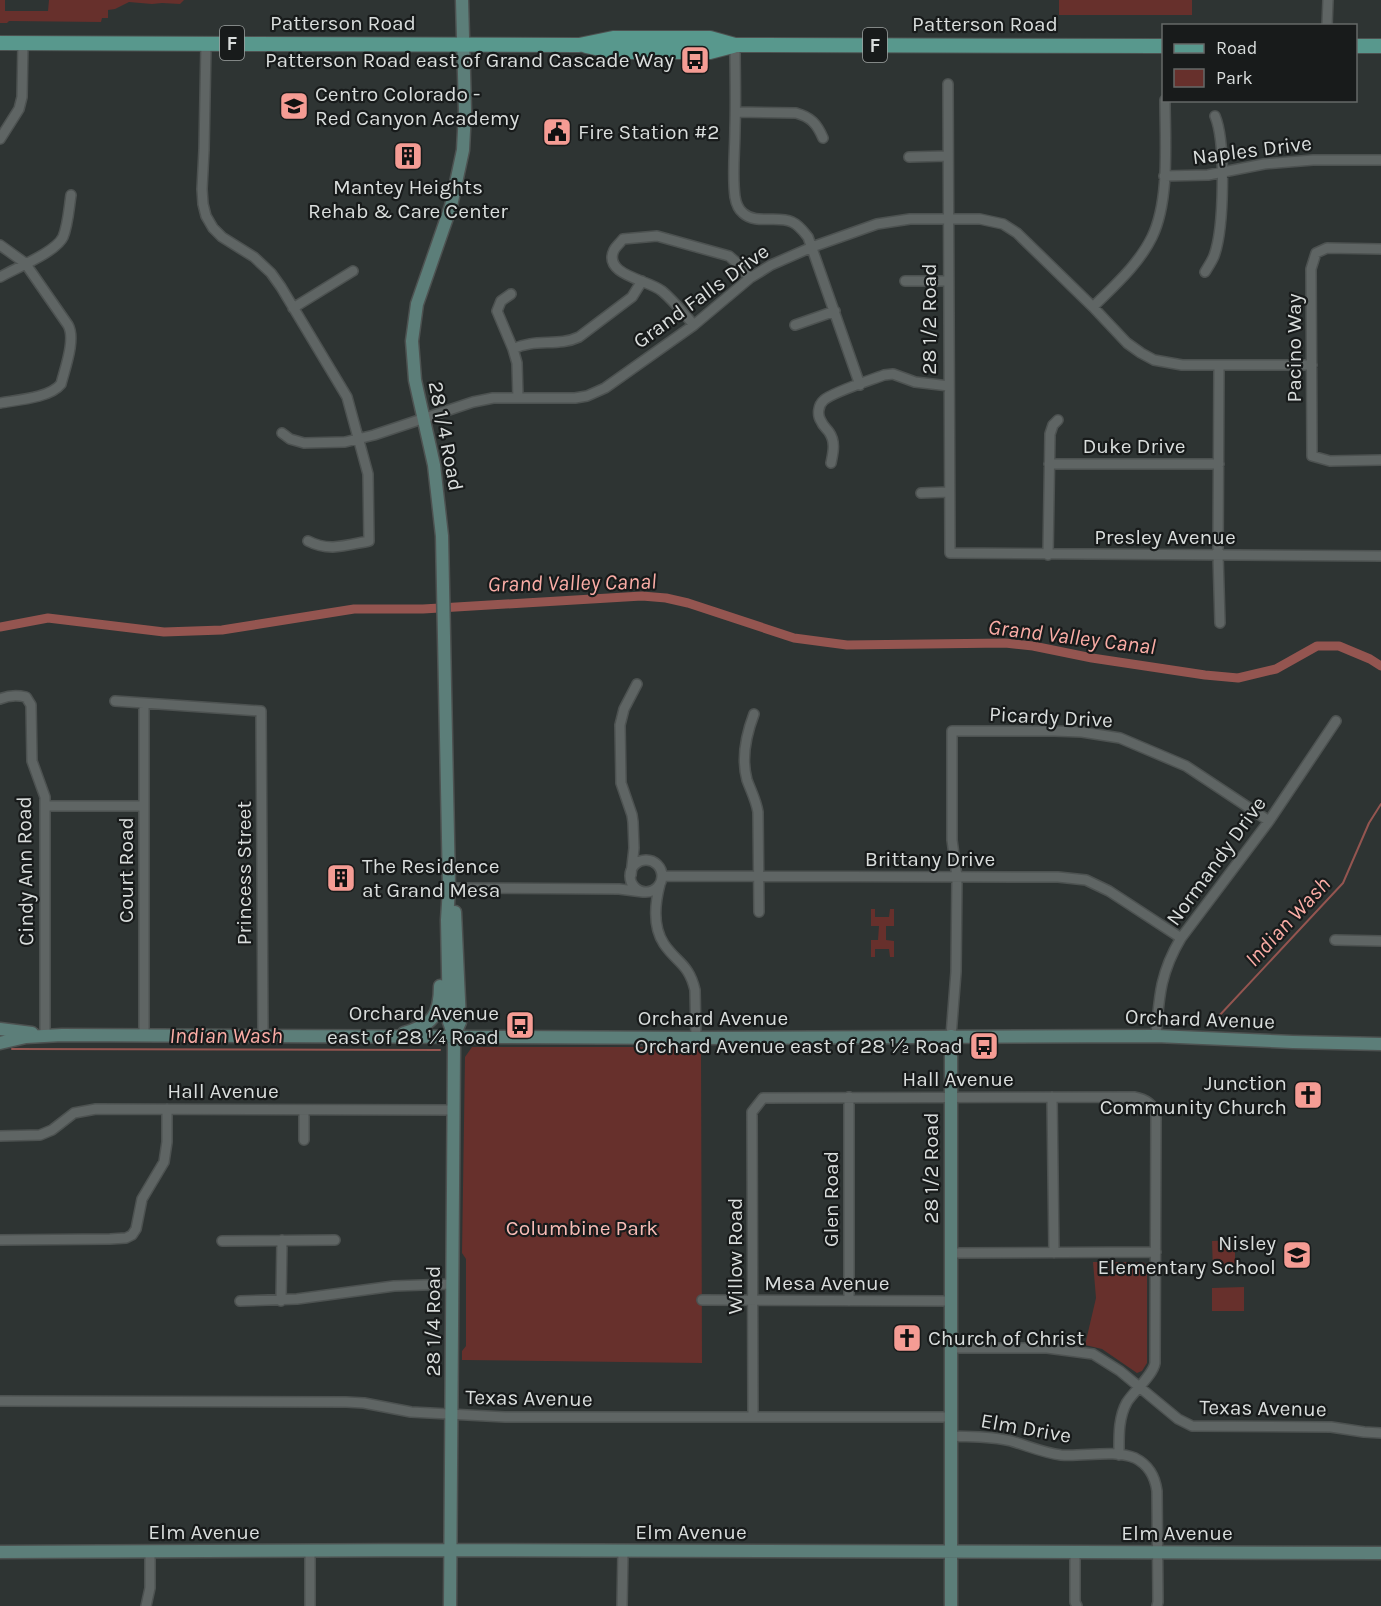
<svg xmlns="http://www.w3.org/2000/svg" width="1381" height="1606" viewBox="0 0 1381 1606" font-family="Karla,sans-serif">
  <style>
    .green { fill: #67302c }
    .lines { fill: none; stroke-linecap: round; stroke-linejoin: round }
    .stream { stroke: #945550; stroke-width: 2 }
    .canal { stroke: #945550; stroke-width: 9 }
    .street-casing { stroke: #4d5251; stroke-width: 12 }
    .secondary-casing { stroke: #4d5251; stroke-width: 15 }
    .primary-casing { stroke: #4d5251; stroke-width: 16 }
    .street { stroke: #5f6564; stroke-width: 9 }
    .secondary { stroke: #5c7e79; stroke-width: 12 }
    .primary { stroke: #58988d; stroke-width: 14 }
    .labels { text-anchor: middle; stroke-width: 4.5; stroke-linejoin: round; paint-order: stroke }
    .shield { fill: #181b1b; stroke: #9fa3a2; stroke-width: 1.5 }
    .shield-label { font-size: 20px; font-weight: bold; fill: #d9dddc }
    .street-label { font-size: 21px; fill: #d9dddc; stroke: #181b1b }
    .poi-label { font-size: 21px; fill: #d9dddc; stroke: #181b1b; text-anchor: end }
    .park-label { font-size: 21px; fill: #f7bcb6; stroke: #181b1b }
    .water-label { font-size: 22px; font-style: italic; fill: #fbada6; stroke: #181b1b }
  </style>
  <rect width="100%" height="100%" fill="#2e3433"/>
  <path class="green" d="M 0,0 L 5,0 L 5,11 L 48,11 L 49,0 L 184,0 L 180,4 L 162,3 L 152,4 L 129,2 L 115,9 L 108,10 L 108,18 L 102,18 L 101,22 L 9,21 L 7,23 L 0,23 Z
    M 1059,0 L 1192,0 L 1192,15 L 1059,15 Z
    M 871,909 L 875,909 L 875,917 L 889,917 L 890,909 L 894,909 L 894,926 L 886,926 L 886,940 L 894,941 L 894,957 L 890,957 L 889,949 L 875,949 L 875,957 L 871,957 L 871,940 L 878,940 L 879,926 L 871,926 Z
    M 472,1047 L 701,1047 L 702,1363 L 462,1360 L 462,1351 L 466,1346 L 466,1259 L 462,1253 L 465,1057 Z
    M 1235,1240 L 1235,1272 L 1213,1272 L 1212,1241 Z
    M 1093,1262 L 1143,1262 L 1147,1265 L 1147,1363 L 1142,1371 L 1137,1373 L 1102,1349 L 1085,1345 L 1096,1298 Z
    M 1244,1287 L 1244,1311 L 1212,1311 L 1212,1288 Z"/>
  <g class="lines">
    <path class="stream" d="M 1218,1017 L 1343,883 L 1369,823 L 1381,804
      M 12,1049 L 440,1050"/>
    <path class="canal" d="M 0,627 L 48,618 L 164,632 L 222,630 L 354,609 L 423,609 L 642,596 L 666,598 L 688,603 L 794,638 L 847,645 L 1005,643 L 1033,646 L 1092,658 L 1205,675 L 1238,678 L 1276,669 L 1317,646 L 1339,646 L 1370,659 L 1381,666"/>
    <g class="street-casing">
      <path id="street" d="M 1327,26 L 1328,0
        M 206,44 L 204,150 L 202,189 L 203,204 L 206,216 L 213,228 L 222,237 L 254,257 L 271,273 L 281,287 L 347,397 L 368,474 L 369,541 C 347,545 329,552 308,541
        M 735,45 C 735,73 736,100 735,128 C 735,151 732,174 735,197 C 736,203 738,209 743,213 C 756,225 777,215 792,222 C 799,225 804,232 808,237 L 860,385
        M 948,84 L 950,553 L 1381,556
        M 736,112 L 796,113 C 811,117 817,124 823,138
        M 0,139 L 19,109 L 22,97 L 23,43
        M 909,157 L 948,156
        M 1164,176 L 1208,175 L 1264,164 L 1313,160 L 1381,160
        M 0,245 L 25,263 L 68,325 C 76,339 65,368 61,384 C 50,398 17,400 0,403
        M 1381,249 L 1327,248 L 1316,253 L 1311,269 L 1312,456 L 1330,461 L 1381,460
        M 1205,272 C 1208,267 1212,261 1214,256 C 1224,229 1226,142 1215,116
        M 0,277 C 16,268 56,252 63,237 C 68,225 69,208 71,195
        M 905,281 L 948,281
        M 511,294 L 501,301 L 497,311 L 513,349 L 517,363 L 518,398
        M 1093,307 C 1114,286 1139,264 1152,237 C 1170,200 1165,141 1165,100
        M 293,308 L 353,271
        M 694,325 C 684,314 673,300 662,291 C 649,280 602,275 614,250 C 616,246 621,242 623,239 L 657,236 L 729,256 L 737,263 L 750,278
        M 795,325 L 835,311
        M 513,349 C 535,338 558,347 579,337 L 632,297 L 642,281
        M 1219,366 L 1218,555 L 1220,623
        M 282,433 L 290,439 L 304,443 L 345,442 L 374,435 L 473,402 L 493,398 L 575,398 L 587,396 L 605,388 L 694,325 L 750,278 L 771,265 L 812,247 L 877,224 L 910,219 L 980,219 L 1003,224 L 1017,233 L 1093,307 L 1127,343 L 1141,353 L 1154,360 L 1182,365 L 1312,365
        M 831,463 C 833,453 836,442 829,432 C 826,428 823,426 821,421 C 817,415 818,405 824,400 C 833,392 871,380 884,375 L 893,374 L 915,382 L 949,386
        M 1049,464 L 1219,464
        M 921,493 L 949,492
        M 1048,555 L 1050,434 L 1053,425 L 1058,420
        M 0,699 C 9,695 17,695 26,697 L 31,705 L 32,761 L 45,797 L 45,1035
        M 115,701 L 261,711 L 263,1035
        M 144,704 L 144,1035
        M 754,714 C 746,735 741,758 747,780 C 751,791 756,800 758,812 L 759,912
        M 45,806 L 144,806
        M630 876a16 16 0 1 1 32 0a16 16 0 1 1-32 0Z
        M 631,875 L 634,848 L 633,822 L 632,815 L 621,783 L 620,725 L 624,709 L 637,684
        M 662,876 L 1058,877 L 1086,880 L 1109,891 L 1181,938
        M 660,884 C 655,903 652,926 664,944 C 677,963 689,964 695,990 L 696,1038
        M 449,888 L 619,889 L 643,892
        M 1335,940 L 1381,941
        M 951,1036 L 956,972 L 957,877 L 952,840 L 952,731 L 1054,731 L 1082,732 L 1120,738 L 1186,766 L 1269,821
        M 1156,1036 C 1159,997 1160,973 1181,938 L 1269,821 L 1336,721
        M 849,1097 L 849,1301
        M 1052,1097 L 1054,1253
        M 304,1110 L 304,1140
        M 0,1136 L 40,1135 L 52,1130 L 74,1113 L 96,1109 L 453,1110
        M 0,1240 L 110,1239 L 126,1238 L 132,1235 L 136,1229 L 142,1199 L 164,1162 L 167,1142 L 167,1109
        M 222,1241 L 335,1240
        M 951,1253 L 1156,1252
        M 702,1300 L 951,1301
        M 240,1301 L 297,1299 L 394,1286 L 452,1284
        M 281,1301 L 282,1240
        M 951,1348 L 1047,1348 L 1093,1354 L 1120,1371 L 1178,1419 L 1192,1426 L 1331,1427 L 1364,1432 L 1381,1433
        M 0,1401 L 346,1402 L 364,1403 L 411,1412 L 505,1417 L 951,1417
        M 753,1417 L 752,1112 L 763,1098 L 1134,1097 C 1145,1099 1153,1103 1156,1114 L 1155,1363 C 1153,1375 1135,1390 1127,1402 C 1118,1418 1119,1437 1119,1455
        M 951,1436 C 971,1437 991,1436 1011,1441 C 1028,1446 1044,1453 1061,1455 C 1083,1457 1114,1449 1135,1458 C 1149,1465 1155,1476 1157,1491 L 1158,1602 L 1157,1606
        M 310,1551 L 310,1606
        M 1075,1553 L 1075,1602 L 1077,1606
        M 146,1606 L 150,1588 L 150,1552
        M 622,1606 L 623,1551"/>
    </g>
    <g class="secondary-casing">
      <path id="secondary" d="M 0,1029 L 32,1033
        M 404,1033 C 432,1025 440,1016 440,986
        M 454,1036 L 449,1022 L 447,920 L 449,888 L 442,536 L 434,465 L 415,380 L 412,341 L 417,304 L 451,206 L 463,150 L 465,111 L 462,0
        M 0,1043 L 26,1037 L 62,1035 L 696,1038 L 1156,1036 L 1293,1042 L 1381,1044
        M 0,1552 L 450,1550 L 1381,1553
        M 450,1606 L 454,1048 L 454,1036 L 460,1022 L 455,912
        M 951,1606 L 951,1036"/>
    </g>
    <g class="primary-casing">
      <path id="primary" d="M 0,43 L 579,45 L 613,38 L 710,38 L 735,45 L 1164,46
        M 586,46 L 613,52 L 710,52 L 733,46
        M 1356,46 L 1381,46"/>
    </g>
    <use href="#street" class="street"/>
    <use href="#secondary" class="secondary"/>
    <use href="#primary" class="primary"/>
  </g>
  <defs>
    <g id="bus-square" transform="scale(1.5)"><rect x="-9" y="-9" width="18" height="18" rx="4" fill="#f59c94" stroke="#181b1b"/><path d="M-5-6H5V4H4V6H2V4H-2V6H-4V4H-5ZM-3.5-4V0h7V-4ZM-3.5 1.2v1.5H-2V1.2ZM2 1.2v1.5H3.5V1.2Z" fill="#111"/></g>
    <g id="school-square" transform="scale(1.5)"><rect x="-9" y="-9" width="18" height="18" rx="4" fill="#f59c94" stroke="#181b1b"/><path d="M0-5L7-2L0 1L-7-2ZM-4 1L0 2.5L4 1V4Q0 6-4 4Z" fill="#111"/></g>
    <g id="civic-square" transform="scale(1.5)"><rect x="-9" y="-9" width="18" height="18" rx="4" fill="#f59c94" stroke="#181b1b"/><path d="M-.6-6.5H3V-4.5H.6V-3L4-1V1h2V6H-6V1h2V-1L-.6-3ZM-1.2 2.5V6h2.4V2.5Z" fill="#111"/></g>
    <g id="building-square" transform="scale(1.5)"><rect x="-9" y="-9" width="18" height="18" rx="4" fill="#f59c94" stroke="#181b1b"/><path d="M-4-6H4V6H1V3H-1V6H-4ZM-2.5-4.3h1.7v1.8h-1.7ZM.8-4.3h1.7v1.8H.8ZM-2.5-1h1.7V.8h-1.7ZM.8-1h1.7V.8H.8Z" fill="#111"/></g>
    <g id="church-square" transform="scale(1.5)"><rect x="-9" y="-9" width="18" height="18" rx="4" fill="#f59c94" stroke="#181b1b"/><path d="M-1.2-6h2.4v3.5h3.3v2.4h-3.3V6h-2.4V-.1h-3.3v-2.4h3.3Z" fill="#111"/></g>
  </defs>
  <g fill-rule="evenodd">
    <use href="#bus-square" x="695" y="60"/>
    <use href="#school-square" x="294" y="106"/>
    <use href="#civic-square" x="557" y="132"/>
    <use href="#building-square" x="408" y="156"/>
    <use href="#building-square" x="341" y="878"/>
    <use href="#bus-square" x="520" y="1025"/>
    <use href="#bus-square" x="984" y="1046"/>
    <use href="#church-square" x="1308" y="1095"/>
    <use href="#school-square" x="1297" y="1255"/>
    <use href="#church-square" x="907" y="1338"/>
  </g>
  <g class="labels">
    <g class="shield">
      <rect x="220" y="26" width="24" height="34" rx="4.5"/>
      <rect x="863" y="28" width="24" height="34" rx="4.5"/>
    </g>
    <g class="shield-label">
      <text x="232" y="50">F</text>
      <text x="875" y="52">F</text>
    </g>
    <g class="street-label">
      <text x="343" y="30">Patterson Road</text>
      <text x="985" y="31">Patterson Road</text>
      <text transform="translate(1252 150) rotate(-7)" y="7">Naples Drive</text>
      <text transform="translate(701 296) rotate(-36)" y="7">Grand Falls Drive</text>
      <text transform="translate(929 319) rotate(-90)" y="7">28 1/2 Road</text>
      <text transform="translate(1294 348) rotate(-90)" y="7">Pacino Way</text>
      <text transform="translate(446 436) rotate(79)" y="7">28 1/4 Road</text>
      <text x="1134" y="453">Duke Drive</text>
      <text x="1165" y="544">Presley Avenue</text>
      <text transform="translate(1051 717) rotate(3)" y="7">Picardy Drive</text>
      <text x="930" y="866">Brittany Drive</text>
      <text transform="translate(1216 861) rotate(-54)" y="7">Normandy Drive</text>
      <text transform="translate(126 870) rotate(-90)" y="7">Court Road</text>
      <text transform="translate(25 871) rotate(-91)" y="7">Cindy Ann Road</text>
      <text transform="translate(244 873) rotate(-90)" y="7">Princess Street</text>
      <text x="713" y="1025">Orchard Avenue</text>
      <text transform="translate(1200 1019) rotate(2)" y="7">Orchard Avenue</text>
      <text x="958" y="1086">Hall Avenue</text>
      <text x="223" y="1098">Hall Avenue</text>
      <text transform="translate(931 1168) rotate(-90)" y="7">28 1/2 Road</text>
      <text transform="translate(831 1199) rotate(-90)" y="7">Glen Road</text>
      <text transform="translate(735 1256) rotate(-90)" y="7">Willow Road</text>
      <text x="827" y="1290">Mesa Avenue</text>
      <text transform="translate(433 1321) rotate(-90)" y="7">28 1/4 Road</text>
      <text transform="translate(529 1398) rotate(1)" y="7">Texas Avenue</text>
      <text transform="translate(1263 1408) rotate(1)" y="7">Texas Avenue</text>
      <text transform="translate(1026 1428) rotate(10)" y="7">Elm Drive</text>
      <text x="204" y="1539">Elm Avenue</text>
      <text x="691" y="1539">Elm Avenue</text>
      <text x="1177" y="1540">Elm Avenue</text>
    </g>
    <g class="poi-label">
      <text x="674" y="67">Patterson Road east of Grand Cascade Way</text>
      <text x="315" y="101" text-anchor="start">Centro Colorado -<tspan x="315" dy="24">Red Canyon Academy</tspan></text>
      <text x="578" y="139" text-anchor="start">Fire Station #2</text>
      <text x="408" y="194" text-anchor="middle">Mantey Heights<tspan x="408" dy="24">Rehab &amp; Care Center</tspan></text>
      <text x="362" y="873" text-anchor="start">The Residence<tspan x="362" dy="24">at Grand Mesa</tspan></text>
      <text x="499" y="1020">Orchard Avenue<tspan x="499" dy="24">east of 28 ¼ Road</tspan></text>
      <text x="963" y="1053">Orchard Avenue east of 28 ½ Road</text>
      <text x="1287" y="1090">Junction<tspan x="1287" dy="24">Community Church</tspan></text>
      <text x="1276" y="1250">Nisley<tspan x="1276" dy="24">Elementary School</tspan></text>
      <text x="928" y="1345" text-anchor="start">Church of Christ</text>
    </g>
    <g class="park-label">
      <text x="582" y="1235">Columbine Park</text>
    </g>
    <g class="water-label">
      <text transform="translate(572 582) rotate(-1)" y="8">Grand Valley Canal</text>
      <text transform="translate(1072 636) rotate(7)" y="8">Grand Valley Canal</text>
      <text transform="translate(1287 921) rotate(-47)" y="8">Indian Wash</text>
      <text x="226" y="1043">Indian Wash</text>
    </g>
  </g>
  <rect x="1162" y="24" width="195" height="78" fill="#181b1b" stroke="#656968" stroke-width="1.5"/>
  <rect x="1174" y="44" width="30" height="9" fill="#58988d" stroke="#656968" stroke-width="1.5"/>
  <text x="1216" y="54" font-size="18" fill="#d9dddc">Road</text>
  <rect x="1174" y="69" width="30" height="18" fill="#67302c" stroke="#656968" stroke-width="1.5"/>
  <text x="1216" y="84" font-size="18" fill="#d9dddc">Park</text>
</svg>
